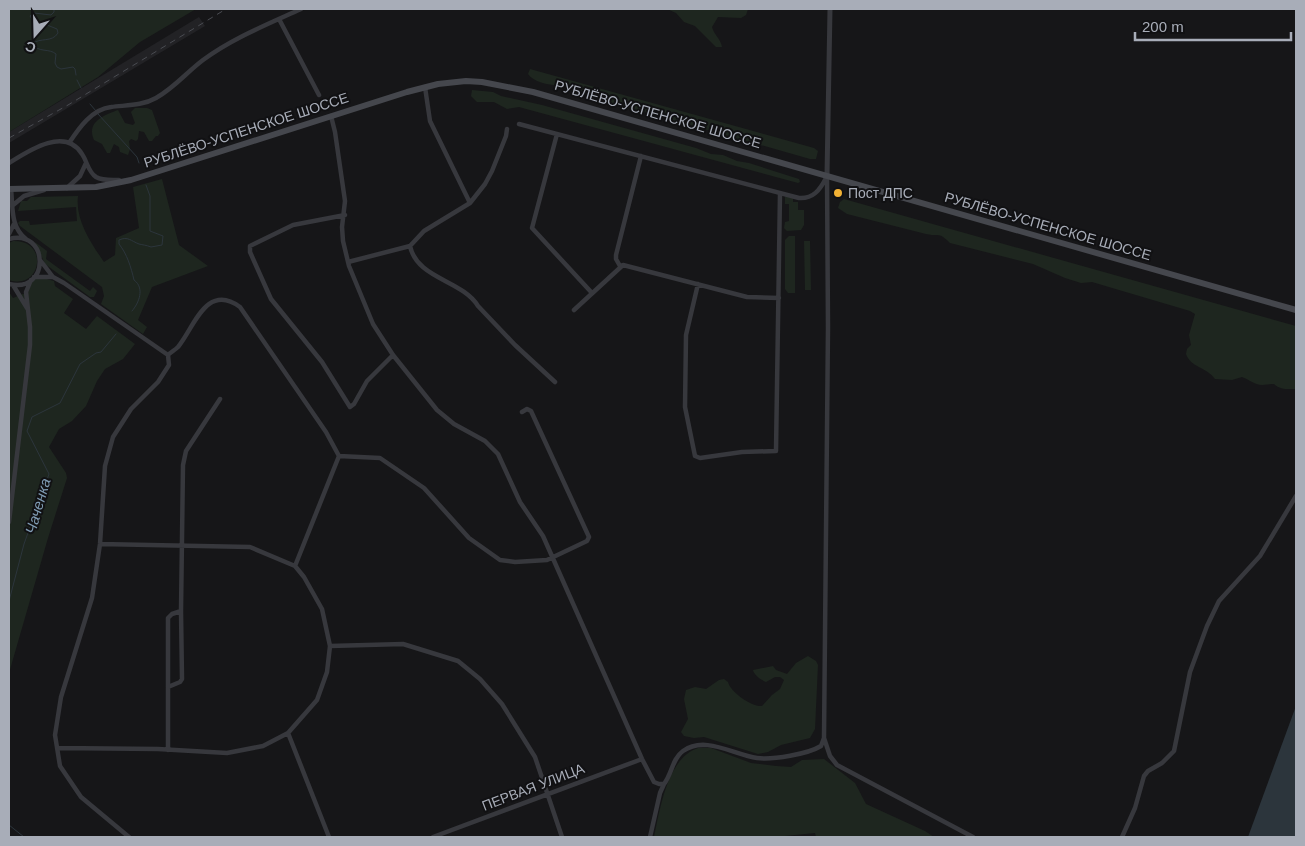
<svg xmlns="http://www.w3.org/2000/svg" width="1305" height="846" viewBox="0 0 1305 846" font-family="Helvetica,sans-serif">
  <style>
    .built { fill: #222225 }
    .green { fill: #1e261f }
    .water { fill: #2c353c }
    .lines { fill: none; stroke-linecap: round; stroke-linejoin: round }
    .stream { stroke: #2c353c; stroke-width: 1 }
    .minor { stroke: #37383d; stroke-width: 4.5 }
    .tertiary { stroke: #37383d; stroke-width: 5 }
    .secondary { stroke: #45474d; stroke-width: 6 }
    .rail { stroke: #4a4c52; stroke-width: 1; stroke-dasharray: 6 5; stroke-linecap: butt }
    .poi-dot { fill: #f2b134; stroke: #111113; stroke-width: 2 }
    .labels { text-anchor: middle; stroke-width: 4; stroke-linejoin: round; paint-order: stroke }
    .street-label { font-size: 14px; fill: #a8adb8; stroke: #111113 }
    .poi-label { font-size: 14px; fill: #a8adb8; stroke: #111113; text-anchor: start }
    .water-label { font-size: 15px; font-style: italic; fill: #7f9bb3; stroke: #111113 }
  </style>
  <rect width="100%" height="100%" fill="#161618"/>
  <path class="built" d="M 199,17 L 205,26 L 9,143 L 9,132 Z"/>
  <path class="green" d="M 9,9 L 196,9 L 140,42 L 98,77 L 9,132 Z
    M 667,9 L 748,9 L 746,15 L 741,18 L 718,17 L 712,27 C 714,35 721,39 722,47 L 716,47 L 695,26 L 684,22 L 676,13 Z
    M 530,69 L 814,148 L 818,151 L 816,159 L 810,159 L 574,92 L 562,85 C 552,86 534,83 528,74 Z
    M 472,90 L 493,92 L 501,96 L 542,105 L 696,148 L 711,154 L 723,155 L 737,161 L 749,163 L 799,179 L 800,182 L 798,183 L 519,107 L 507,109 L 494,102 L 477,102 L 471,96 Z
    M 135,108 L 147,108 L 152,110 L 160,133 L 158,136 L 156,136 L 152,141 L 149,141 L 144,132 L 139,131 L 138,139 L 136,141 L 131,139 L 129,141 L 130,149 L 128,155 L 120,152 L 119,147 L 114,144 L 110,153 L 107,153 L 102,144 L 94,140 C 86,122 104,115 118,110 L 125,123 L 133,125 L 135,123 L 131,112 Z
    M 162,179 L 179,245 L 208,266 L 152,287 L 138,320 L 147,327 L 143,334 L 101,304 L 104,296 L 102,287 L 20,226 L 18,223 L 20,221 L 29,221 L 30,225 L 77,221 L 76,207 L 18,211 L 21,201 L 27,201 L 31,197 L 78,196 C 75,220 91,243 104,262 L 115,255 L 116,238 L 139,228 L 133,187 Z
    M 785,196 L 793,198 L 793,202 L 798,202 L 798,210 L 804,210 L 804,225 L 801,230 L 787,231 L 784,228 L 785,222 L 789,221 L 789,204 L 785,204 Z
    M 844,199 L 1296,326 L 1296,389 C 1288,389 1280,390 1274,384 C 1270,384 1266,385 1262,385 C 1255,385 1248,379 1242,377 L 1232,380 L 1215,379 C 1207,367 1191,368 1186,354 L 1187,349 L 1191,345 L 1189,335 L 1195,314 L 1190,311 L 1092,282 L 1081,283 L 1065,278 L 1033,264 L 950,243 C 938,231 940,237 926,234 L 847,214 L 838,208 L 840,202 Z
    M 789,236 L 795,236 L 795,293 L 788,293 L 785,289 L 785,240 Z
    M 13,241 C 50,240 41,291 9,280 L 9,243 Z
    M 804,241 L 810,241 L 811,290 L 805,290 Z
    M 35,242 L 47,251 L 46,259 L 90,291 L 93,287 L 97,291 L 94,297 L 90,297 L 45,264 Z
    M 43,278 L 54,281 L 55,286 L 73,299 L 64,313 L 86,329 L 97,316 L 135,344 L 123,359 L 105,369 L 97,381 L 86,406 L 72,421 L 59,429 L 49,447 L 66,473 L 67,478 L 48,538 L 9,673 L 9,292 L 13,298 L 28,292 L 32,282 L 35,279 Z
    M 808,656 L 816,661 L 818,665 L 815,729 L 810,738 L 781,745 L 768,752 L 758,754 L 704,737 L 694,738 L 684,736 L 681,732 L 688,719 L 684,699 L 686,690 L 695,687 L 706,689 L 719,680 L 724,679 L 728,682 C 730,692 752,707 762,706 L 772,695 L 780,689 L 784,680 L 780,677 L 775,677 L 766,682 C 761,680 754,675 753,670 L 773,666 L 776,670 L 787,674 L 796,663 Z
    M 698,748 L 711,748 L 751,763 L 776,766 L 791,767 L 802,760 L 824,759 L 855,783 L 866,804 L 925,831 L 934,837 L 816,837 L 815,833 L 775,837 L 654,837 C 660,810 667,758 698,748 Z"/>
  <path class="water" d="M 1296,706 L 1296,837 L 1248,837 Z"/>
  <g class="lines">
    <path class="stream" d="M 54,9 L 54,12 L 51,15 L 34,13 L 30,16 L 32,19 L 57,29 L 58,33 C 52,43 40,37 32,44 C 39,53 49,48 56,54 L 55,63 L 57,67 L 61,69 L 73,67 L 75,69 L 76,75
      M 77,80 L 81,88
      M 90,104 L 96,111
      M 98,114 L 137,157 L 139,163
      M 132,311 C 139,303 145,288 134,280 C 131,267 127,254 119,244 L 119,240 C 128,236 131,241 139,244 C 143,245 146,245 151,247 L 162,245 L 163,236 L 150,231 L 150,196 L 146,185
      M 9,601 L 24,544 L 49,474 L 27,431 L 32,417 L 60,403 L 80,364 L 96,353 L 101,352 L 116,334
      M 9,825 L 24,837"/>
    <path class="minor" d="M 279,19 L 319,95
      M 425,87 L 430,121 L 470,203
      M 331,116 L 335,132 L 345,201 L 342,227 L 343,241 L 349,266 L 373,324 L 393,355 L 437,410 L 454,424 L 485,441 L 498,454 L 520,502 L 543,536 L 642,759 L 654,782 L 659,784 L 664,784 C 672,774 672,759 683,751 C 705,735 734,755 757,758 C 773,760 808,754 821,746 L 824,738
      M 519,124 L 799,198 C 813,199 820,190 826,178
      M 557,134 L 532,228 L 592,293
      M 69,143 C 79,128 92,109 111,107 C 126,105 142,106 156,98 C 174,88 187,72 203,60 C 233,38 268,24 301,9
      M 9,163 C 28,151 65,126 82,154 C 87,161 88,172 96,177 C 103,181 112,180 119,180
      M 827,175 L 828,327 L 824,738 L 830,756 L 837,765 L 973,837
      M 67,188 L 80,176 L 86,163
      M 11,189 C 13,206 10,227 26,239
      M 12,206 L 24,196 L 44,190
      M 345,215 L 293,225 L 250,246 L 250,252 L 271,299 L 322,362 L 350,407 L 354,404 L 367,381 L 393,355
      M 9,234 L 14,224
      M 9,239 C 49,228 51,294 9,284
      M 410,246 C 417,279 462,280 478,306 L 515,345 L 555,382
      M 40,260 L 53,277
      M 348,262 L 410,246 L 424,231 L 470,203 L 485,184 L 492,171 L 506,136 L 507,129
      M 620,266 L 616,259 L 616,255 L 641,156
      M 34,277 L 53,277 L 64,283 L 168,355 L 169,365 L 158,382 L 131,409 L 113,437 L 105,466 L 100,544 L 92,598 L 61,697 L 55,735 L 60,766 L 81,797 L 129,837
      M 698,284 L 686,335 L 685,407 L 695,456 L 700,458 L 742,452 L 776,451 L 780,193
      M 13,285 L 27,308
      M 574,310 L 623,265 L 747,297 L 779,298
      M 168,355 C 171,352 175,350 178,347 C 194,328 206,282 240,307 L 326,432 L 339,456 L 295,566
      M 339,456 L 380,458 L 424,488 L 469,538 L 500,560 L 515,562 L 547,560 L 587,541 L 589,537 L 531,411 L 527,409 L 522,412
      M 9,522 L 30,345 L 30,327 L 26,292 L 31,280
      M 330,646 L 403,644 L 458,661 L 480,679 L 502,704 L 535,757 L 562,837
      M 168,687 L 180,682 L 182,679 L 181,611 L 183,465 L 186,451 L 220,399
      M 288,733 L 329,837
      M 57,748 L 158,749 L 227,753 L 263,746 L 288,733 L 317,700 L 327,672 L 330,646 L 322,609 L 304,577 L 295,566 L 250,547 L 100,544
      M 168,750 L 168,618 L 172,614 L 181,611
      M 433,837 L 642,759
      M 650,837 L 660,793 L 664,784
      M 1122,837 L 1135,808 L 1144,776 L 1148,771 L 1162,763 L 1174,751 L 1190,672 L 1207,626 L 1219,601 L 1260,556 L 1296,496"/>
    <path class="tertiary" d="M 827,175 L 830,9"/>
    <path class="secondary" d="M 9,189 L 96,187 L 131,180 L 407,92 L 438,84 L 466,81 L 482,82 L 533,92 L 1296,310"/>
    <path class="rail" d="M 9,138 L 68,105 L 226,9"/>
  </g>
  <circle class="poi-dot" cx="838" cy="193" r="5"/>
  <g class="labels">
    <g class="street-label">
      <text transform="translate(658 114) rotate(16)" y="5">РУБЛЁВО-УСПЕНСКОЕ ШОССЕ</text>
      <text transform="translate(246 130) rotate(-18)" y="5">РУБЛЁВО-УСПЕНСКОЕ ШОССЕ</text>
      <text transform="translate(1048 226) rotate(16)" y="5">РУБЛЁВО-УСПЕНСКОЕ ШОССЕ</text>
      <text transform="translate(533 787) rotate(-21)" y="5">ПЕРВАЯ УЛИЦА</text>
    </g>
    <g class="poi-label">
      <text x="848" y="198">Пост ДПС</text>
    </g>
    <g class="water-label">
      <text transform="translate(38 506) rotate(-74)" y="5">Чаченка</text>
    </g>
  </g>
  <rect width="1305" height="846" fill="none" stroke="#a8adb8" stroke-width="20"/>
  <g transform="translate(35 35) rotate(200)" stroke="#111113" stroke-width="4" paint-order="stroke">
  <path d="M0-4L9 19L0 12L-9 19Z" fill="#a8adb8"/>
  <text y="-8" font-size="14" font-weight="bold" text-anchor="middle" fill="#a8adb8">С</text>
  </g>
  <path d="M1135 32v8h156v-8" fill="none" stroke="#a8adb8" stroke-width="2.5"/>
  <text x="1142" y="32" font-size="15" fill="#a8adb8" stroke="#111113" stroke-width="4" paint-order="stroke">200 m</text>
</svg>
